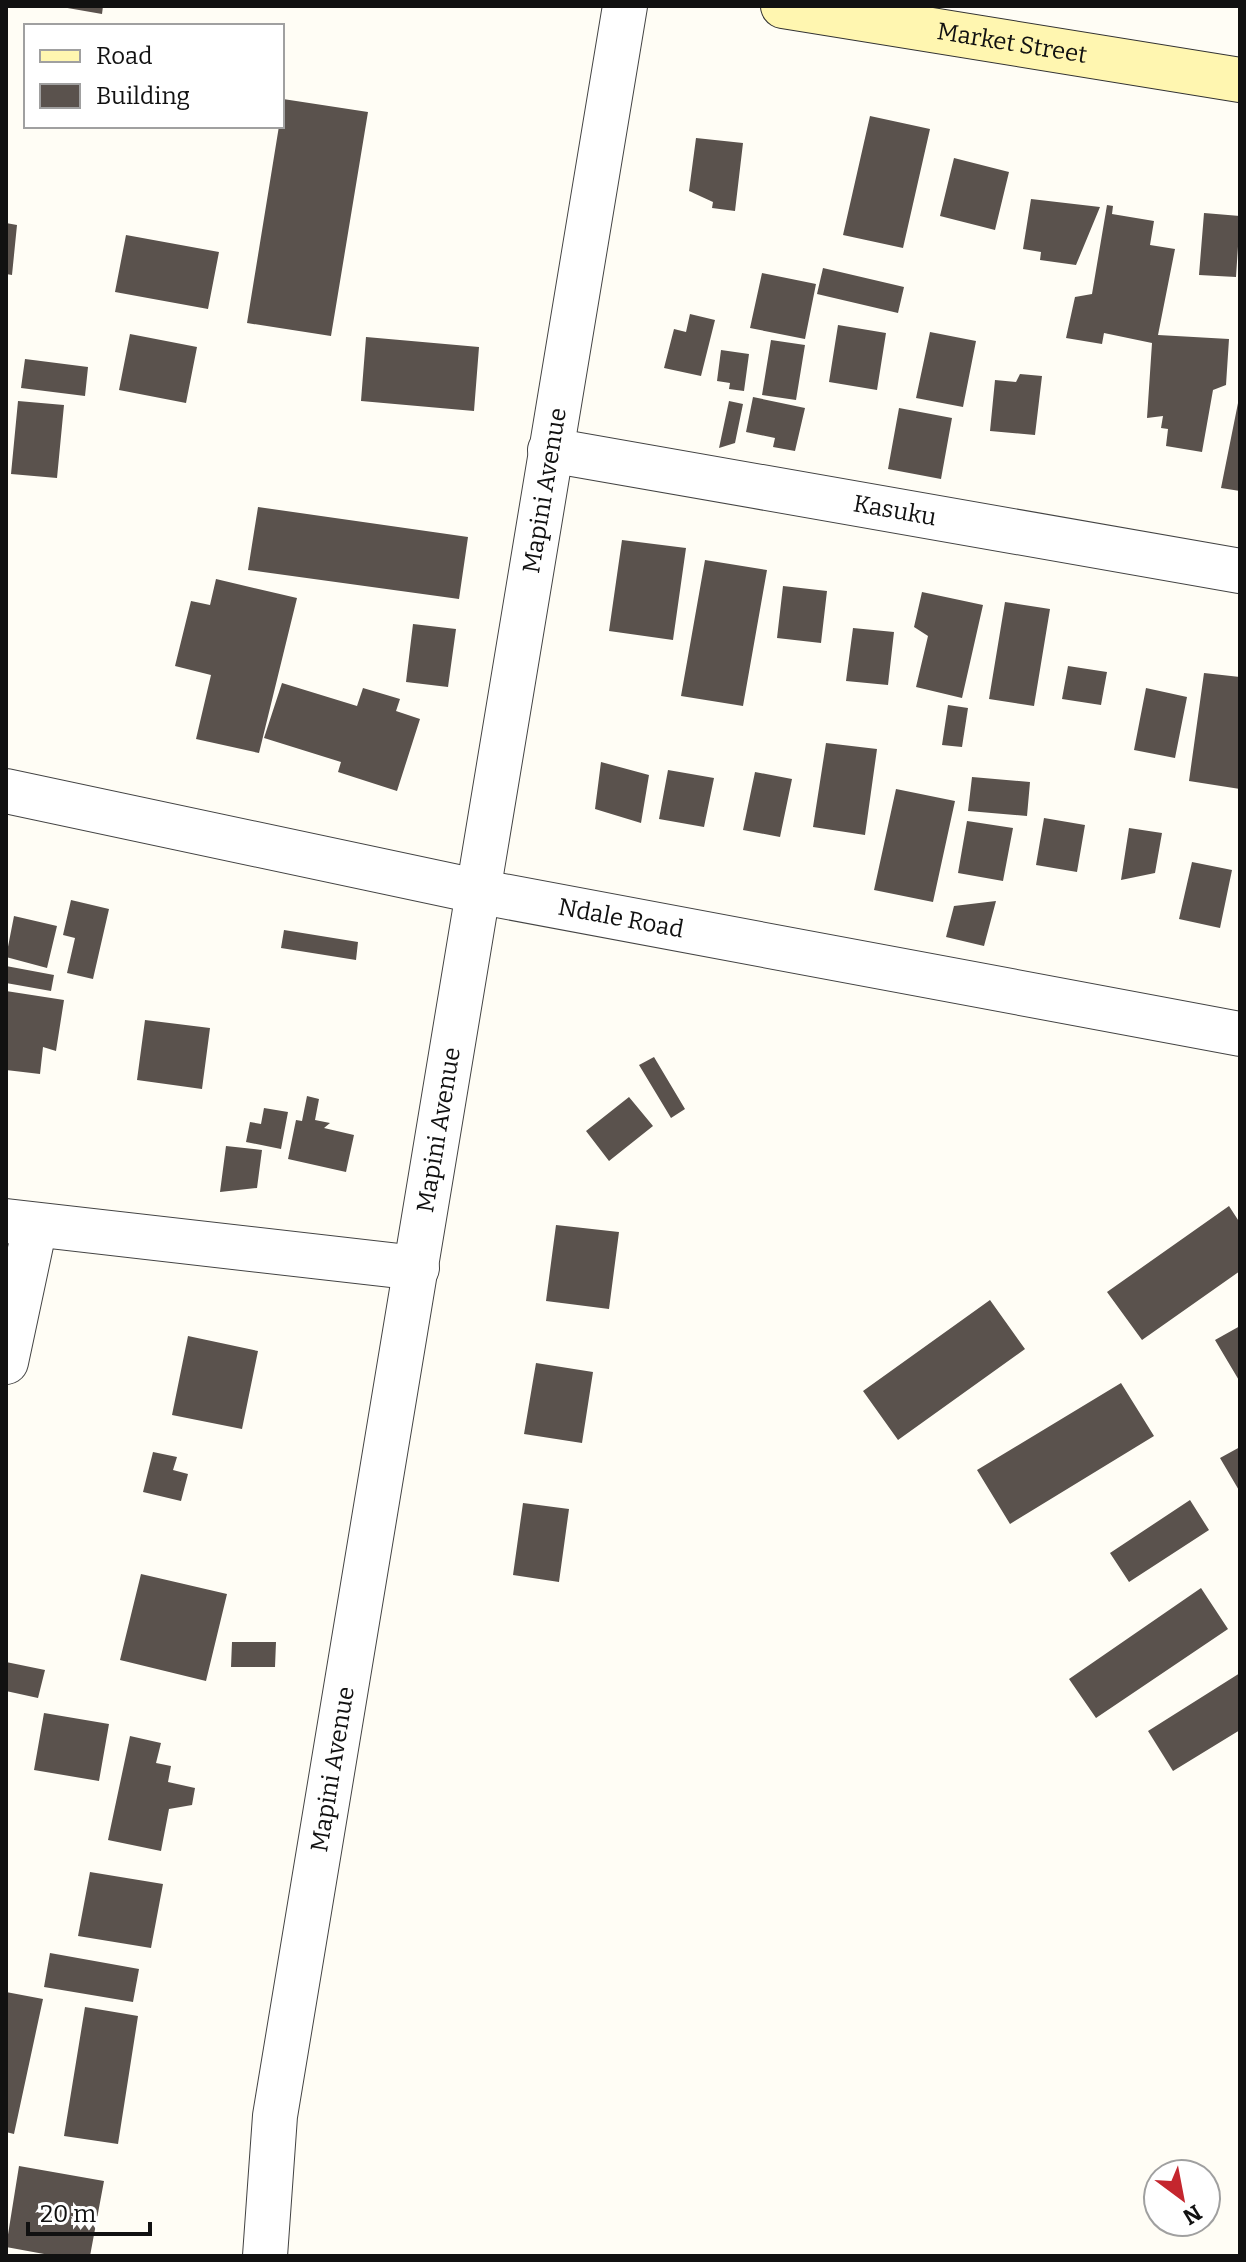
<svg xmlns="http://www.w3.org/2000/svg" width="1246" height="2262" viewBox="0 0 1246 2262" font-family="Bitter,serif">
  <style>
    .building { fill: #5a524d }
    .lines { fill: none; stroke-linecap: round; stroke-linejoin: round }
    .street-casing { stroke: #444; stroke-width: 46 }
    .secondary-casing { stroke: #333; stroke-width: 46 }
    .street { stroke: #fff; stroke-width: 44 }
    .secondary { stroke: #fff6b0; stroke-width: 44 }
    .labels { text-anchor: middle; stroke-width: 8; stroke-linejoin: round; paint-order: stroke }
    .street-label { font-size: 24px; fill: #111; stroke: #fff }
  </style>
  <rect width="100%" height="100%" fill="#fffdf5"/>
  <path class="building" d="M 56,6 L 103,6 L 102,14 Z
    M 283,99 L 368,112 L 331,336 L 247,323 L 279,126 L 282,126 Z
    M 870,116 L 930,129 L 903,248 L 843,235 Z
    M 696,138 L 743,143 L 735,211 L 712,208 L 713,202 L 689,191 Z
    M 954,158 L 1009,172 L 995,230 L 940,216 Z
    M 1031,199 L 1100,207 L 1076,265 L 1040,260 L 1041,252 L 1023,249 Z
    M 1107,205 L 1113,206 L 1112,214 L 1154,221 L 1150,245 L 1175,249 L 1158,335 L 1229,339 L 1226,385 L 1213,390 L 1202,452 L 1166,446 L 1168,429 L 1161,428 L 1163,416 L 1147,418 L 1152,343 L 1104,333 L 1102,344 L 1066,338 L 1075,297 L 1092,294 Z
    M 1204,213 L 1240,216 L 1236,277 L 1199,275 Z
    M 6,223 L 17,225 L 12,275 L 6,274 Z
    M 126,235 L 219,252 L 208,309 L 115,292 Z
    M 823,268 L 904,287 L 898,313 L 817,294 Z
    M 762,273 L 816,284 L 805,339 L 750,328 Z
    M 690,314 L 715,320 L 701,376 L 664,368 L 674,329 L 686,332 Z
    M 838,325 L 886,333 L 877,390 L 829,382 Z
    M 930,332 L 976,341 L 963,407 L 916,398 Z
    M 130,334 L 197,347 L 186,403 L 119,390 Z
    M 366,337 L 479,347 L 474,411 L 361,401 Z
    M 771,340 L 805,345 L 796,400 L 762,395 Z
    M 721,350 L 749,354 L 744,391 L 729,389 L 730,383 L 717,381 Z
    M 25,359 L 88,367 L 85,396 L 21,388 Z
    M 1020,374 L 1042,376 L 1035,435 L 990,431 L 995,380 L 1016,382 Z
    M 753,397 L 805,408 L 795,451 L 773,447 L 775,438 L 746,432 Z
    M 1239,398 L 1240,398 L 1240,491 L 1221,488 Z
    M 18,401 L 64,405 L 57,478 L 11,474 Z
    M 729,401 L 743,404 L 735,443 L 719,448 Z
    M 899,408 L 952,418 L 941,479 L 888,469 Z
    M 258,507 L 468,537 L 459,599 L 248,570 Z
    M 622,540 L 686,548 L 673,640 L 609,631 Z
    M 705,560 L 767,570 L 743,706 L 681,696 Z
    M 216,579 L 297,598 L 259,753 L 196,739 L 211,675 L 175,666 L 191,601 L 210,605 Z
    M 783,586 L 827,591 L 821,643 L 777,638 Z
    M 922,592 L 983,605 L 962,698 L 916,687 L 928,636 L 914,627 Z
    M 1005,602 L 1050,609 L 1034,706 L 989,699 Z
    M 413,624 L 456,629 L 448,687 L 406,682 Z
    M 853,628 L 894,632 L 888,685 L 846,681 Z
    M 1068,666 L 1107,672 L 1101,705 L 1062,699 Z
    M 1204,673 L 1240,677 L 1240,789 L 1189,781 Z
    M 282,683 L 357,706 L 363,688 L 400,699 L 396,711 L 420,719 L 397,791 L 338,772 L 341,762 L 264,738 Z
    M 1146,688 L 1187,697 L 1175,758 L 1134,750 Z
    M 948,705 L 968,708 L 962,747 L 942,745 Z
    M 826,743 L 877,749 L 865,835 L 813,827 Z
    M 601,762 L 649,775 L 641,823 L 595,809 Z
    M 668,770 L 714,778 L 704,827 L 659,819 Z
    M 755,772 L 792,779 L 780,837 L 743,830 Z
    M 972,777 L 1030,782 L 1027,816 L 968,811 Z
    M 896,789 L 955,801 L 933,902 L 874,890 Z
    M 1044,818 L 1085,825 L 1077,872 L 1036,865 Z
    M 967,821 L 1013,828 L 1003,881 L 958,873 Z
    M 1129,828 L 1162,833 L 1155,873 L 1121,880 Z
    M 1192,862 L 1232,870 L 1220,928 L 1179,919 Z
    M 71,900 L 109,909 L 93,979 L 67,973 L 75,938 L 63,935 Z
    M 996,901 L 984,946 L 946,937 L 954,906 Z
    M 14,916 L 57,926 L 47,968 L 6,957 Z
    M 284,930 L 358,942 L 356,960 L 281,948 Z
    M 6,966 L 54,975 L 51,991 L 6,983 Z
    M 6,991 L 64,1000 L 56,1051 L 43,1047 L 40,1074 L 6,1070 Z
    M 145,1020 L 210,1028 L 202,1089 L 137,1080 Z
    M 654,1057 L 685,1109 L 671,1118 L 639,1065 Z
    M 307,1096 L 319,1099 L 315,1120 L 330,1123 L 324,1128 L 354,1135 L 346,1172 L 288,1159 L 296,1120 L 302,1121 Z
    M 629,1097 L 653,1126 L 609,1161 L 586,1131 Z
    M 264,1108 L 288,1112 L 281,1149 L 246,1142 L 250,1122 L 261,1124 Z
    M 226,1146 L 262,1150 L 257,1188 L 220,1192 Z
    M 1229,1206 L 1240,1223 L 1240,1271 L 1142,1340 L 1107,1292 Z
    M 556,1225 L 619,1232 L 609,1309 L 546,1301 Z
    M 990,1300 L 1025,1349 L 898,1440 L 863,1391 Z
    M 1240,1326 L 1240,1382 L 1215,1340 Z
    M 188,1336 L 258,1351 L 242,1429 L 172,1415 Z
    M 536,1363 L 593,1372 L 582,1443 L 524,1434 Z
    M 1121,1383 L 1154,1436 L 1010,1524 L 977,1470 Z
    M 1240,1447 L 1240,1492 L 1220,1458 Z
    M 153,1452 L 177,1457 L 173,1470 L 188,1474 L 181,1501 L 143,1492 Z
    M 1190,1500 L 1209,1530 L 1129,1582 L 1110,1553 Z
    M 523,1503 L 569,1509 L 559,1582 L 513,1575 Z
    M 141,1574 L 227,1594 L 206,1681 L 120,1660 Z
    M 1201,1588 L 1228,1629 L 1096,1718 L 1069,1679 Z
    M 232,1642 L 276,1642 L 275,1667 L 231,1667 Z
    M 6,1662 L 45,1670 L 38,1698 L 6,1691 Z
    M 1240,1673 L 1240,1730 L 1173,1771 L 1148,1731 Z
    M 44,1713 L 109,1724 L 99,1781 L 34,1770 Z
    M 130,1736 L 161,1743 L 156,1763 L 171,1766 L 168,1782 L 195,1788 L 192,1805 L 169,1809 L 161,1851 L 108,1840 Z
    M 90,1872 L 163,1884 L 151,1948 L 78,1936 Z
    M 50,1953 L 139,1969 L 133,2002 L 44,1987 Z
    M 6,1992 L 43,1999 L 14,2134 L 6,2132 Z
    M 85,2007 L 138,2016 L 118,2144 L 64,2136 Z
    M 19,2166 L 104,2181 L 90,2256 L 55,2256 L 6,2247 Z"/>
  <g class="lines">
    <g class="street-casing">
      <g id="street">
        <path id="s1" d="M 550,450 L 1240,571"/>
        <path id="s2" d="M 6,791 L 476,891 L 1240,1034"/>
        <path d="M 6,1221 L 417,1268"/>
        <path d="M 6,1362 L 35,1226"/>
        <path id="s3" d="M 265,2256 L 275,2116 L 625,6"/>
      </g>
    </g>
    <g class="secondary-casing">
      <g id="secondary">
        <path id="s4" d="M 783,6 L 1240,80"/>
      </g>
    </g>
    <use href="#street" class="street"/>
    <use href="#secondary" class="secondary"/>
  </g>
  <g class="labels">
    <g class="street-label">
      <text dy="8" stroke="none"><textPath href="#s4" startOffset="232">Market Street</textPath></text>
      <text dy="8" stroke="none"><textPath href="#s3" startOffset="1788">Mapini Avenue</textPath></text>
      <text dy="8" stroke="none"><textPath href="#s1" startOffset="350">Kasuku</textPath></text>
      <text dy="8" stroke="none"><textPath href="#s2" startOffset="628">Ndale Road</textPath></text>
      <text dy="8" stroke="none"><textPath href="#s3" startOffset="1140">Mapini Avenue</textPath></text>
      <text dy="8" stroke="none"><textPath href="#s3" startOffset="492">Mapini Avenue</textPath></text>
    </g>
  </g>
  <rect width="1246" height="2262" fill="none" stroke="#111111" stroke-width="16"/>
  <rect x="24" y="24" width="260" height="104" fill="#ffffff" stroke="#a0a0a0" stroke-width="2"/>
  <rect x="40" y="50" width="40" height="12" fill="#fff6b0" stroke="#a0a0a0" stroke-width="2"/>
  <text x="96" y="64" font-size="24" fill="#111111">Road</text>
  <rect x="40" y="84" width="40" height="24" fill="#5a524d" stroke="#a0a0a0" stroke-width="2"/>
  <text x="96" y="104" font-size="24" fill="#111111">Building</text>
  <g transform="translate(1182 2198) rotate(148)"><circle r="38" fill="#ffffff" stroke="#a0a0a0" stroke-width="2"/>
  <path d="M0-6L14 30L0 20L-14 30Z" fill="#c4262e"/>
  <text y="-12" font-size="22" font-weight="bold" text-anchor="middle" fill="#111111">N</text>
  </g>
  <path d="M28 2222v12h122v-12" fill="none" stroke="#111111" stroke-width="4"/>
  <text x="40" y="2222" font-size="24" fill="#111111" stroke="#ffffff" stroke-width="6" paint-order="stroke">20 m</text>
</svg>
